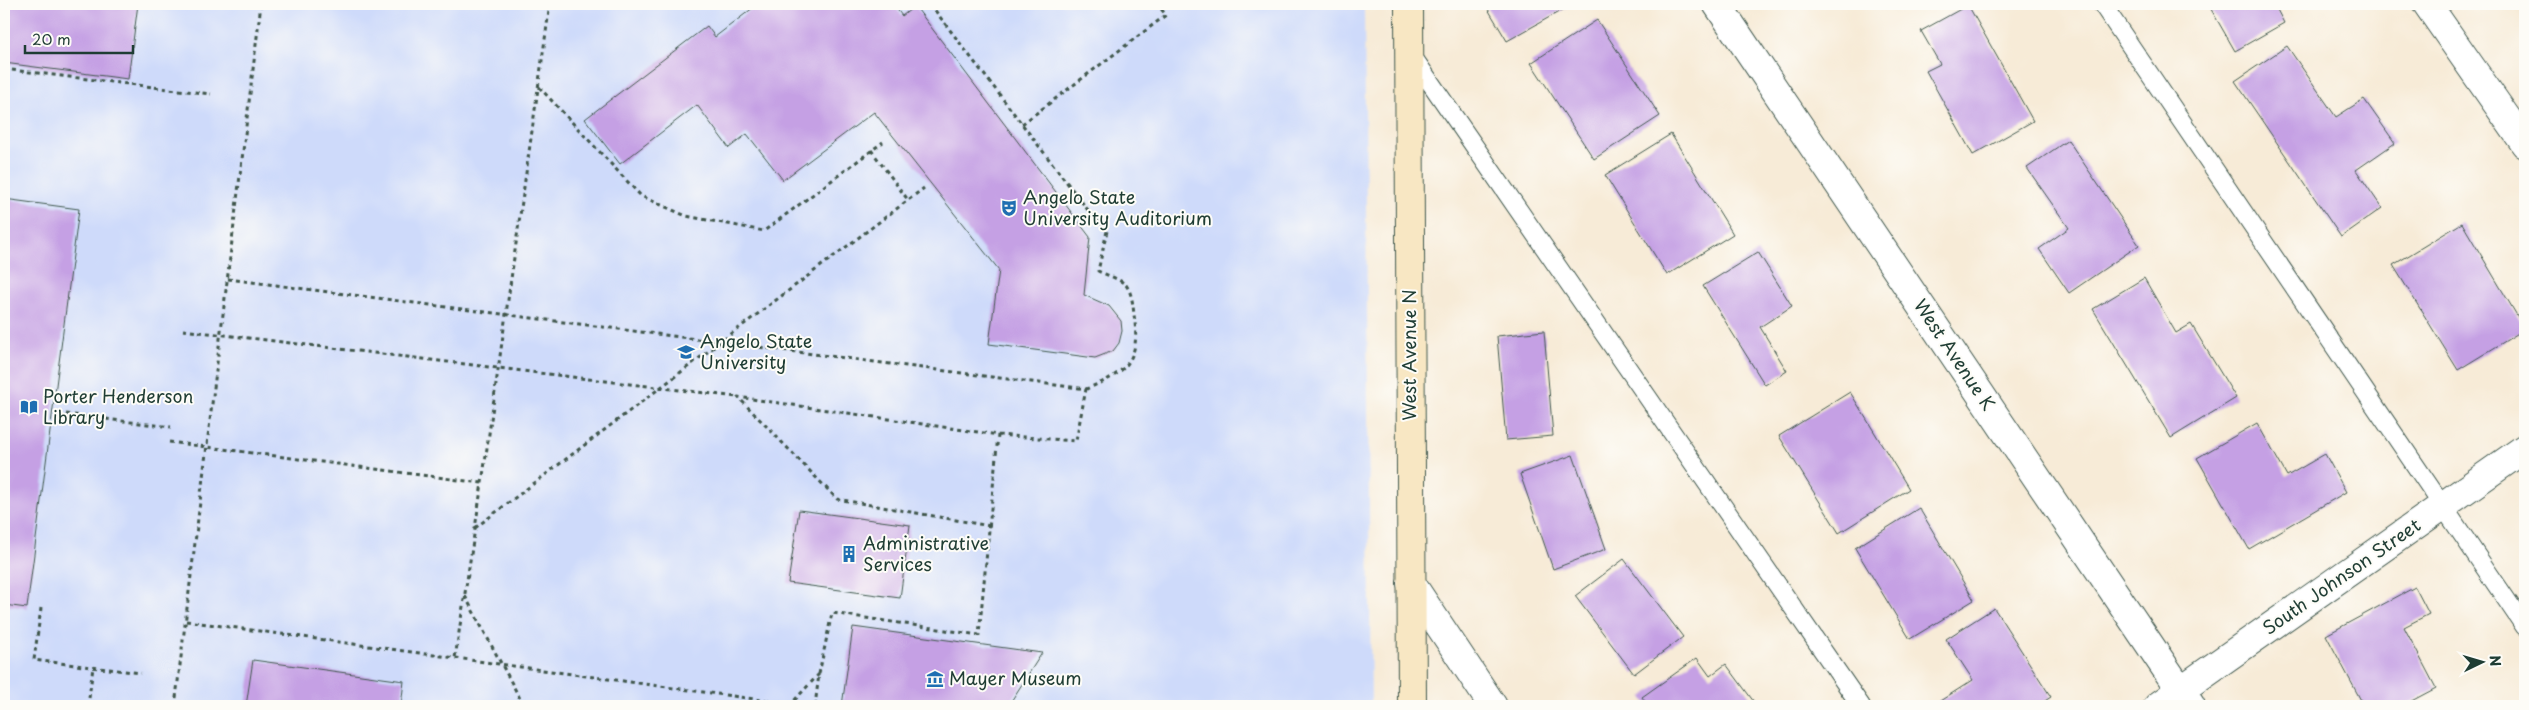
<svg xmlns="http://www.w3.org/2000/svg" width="2529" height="710" viewBox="0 0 2529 710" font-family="'Playpen Sans',sans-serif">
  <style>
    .built { fill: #cedafa }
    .building { fill: #c5a0e4 }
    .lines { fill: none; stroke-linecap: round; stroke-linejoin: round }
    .service-casing { stroke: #3f574c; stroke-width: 20 }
    .minor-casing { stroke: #3f574c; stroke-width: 30 }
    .tertiary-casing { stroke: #3f574c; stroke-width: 30 }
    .secondary-casing { stroke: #3f574c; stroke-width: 30 }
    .path { stroke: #3f574c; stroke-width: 3; stroke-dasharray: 4 4; stroke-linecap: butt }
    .service { stroke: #fff; stroke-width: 18 }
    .minor { stroke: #fff; stroke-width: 28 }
    .tertiary { stroke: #fff; stroke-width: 28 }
    .secondary { stroke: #f8e7c3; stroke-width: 28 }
    .labels { text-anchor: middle; stroke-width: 4; stroke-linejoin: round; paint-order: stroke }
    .poi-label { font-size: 18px; fill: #1f3d34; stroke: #fdfcf7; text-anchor: start }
    .street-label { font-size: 18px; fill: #1f3d34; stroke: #fdfcf7 }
  </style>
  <rect width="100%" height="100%" fill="#fdfcf7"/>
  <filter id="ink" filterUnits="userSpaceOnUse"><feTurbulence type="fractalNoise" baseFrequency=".02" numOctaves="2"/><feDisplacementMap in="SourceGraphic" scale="10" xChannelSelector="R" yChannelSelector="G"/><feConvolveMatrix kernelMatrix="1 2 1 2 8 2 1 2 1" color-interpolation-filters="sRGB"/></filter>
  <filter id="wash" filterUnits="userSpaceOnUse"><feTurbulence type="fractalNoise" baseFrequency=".0096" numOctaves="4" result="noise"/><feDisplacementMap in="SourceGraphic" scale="20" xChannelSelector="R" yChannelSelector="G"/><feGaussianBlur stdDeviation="1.12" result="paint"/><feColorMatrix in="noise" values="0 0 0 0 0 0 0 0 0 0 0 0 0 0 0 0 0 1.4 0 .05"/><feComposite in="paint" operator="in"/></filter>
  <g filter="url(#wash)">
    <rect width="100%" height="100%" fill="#f7ebd7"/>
    <path class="built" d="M 4,4 L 1364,4 L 1371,706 L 4,706 Z"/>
    <g id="blocks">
      <path class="building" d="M 4,4 L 138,4 L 128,79 L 4,63 Z
        M 758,4 L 893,4 L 902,16 L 915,6 L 1090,237 L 1084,295 L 1109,306 L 1121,321 L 1122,331 L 1119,343 L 1113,351 L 1095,358 L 989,344 L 999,270 L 874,112 L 783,180 L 747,134 L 729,148 L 697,105 L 620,164 L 585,119 L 707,26 L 715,37 Z
        M 1485,4 L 1573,4 L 1507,41 Z
        M 2208,4 L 2274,4 L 2284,23 L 2235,51 Z
        M 1968,5 L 2033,121 L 1973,155 L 1926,71 L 1940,64 L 1921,31 Z
        M 1597,20 L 1660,116 L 1594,159 L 1531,63 Z
        M 2287,46 L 2336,117 L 2364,99 L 2395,143 L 2356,170 L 2382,208 L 2341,237 L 2235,81 Z
        M 1671,134 L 1733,234 L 1667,275 L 1605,175 Z
        M 2068,140 L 2139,245 L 2069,293 L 2039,249 L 2069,228 L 2027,168 Z
        M 4,199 L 79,209 L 27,608 L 4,605 Z
        M 2462,223 L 2525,329 L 2458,370 L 2393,265 Z
        M 1758,252 L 1792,306 L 1760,327 L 1787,371 L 1765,385 L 1703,286 Z
        M 2144,278 L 2176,333 L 2191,324 L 2236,398 L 2171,438 L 2093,309 Z
        M 1544,331 L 1553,436 L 1506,440 L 1497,336 Z
        M 1850,392 L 1909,489 L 1839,533 L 1779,436 Z
        M 2257,423 L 2287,476 L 2325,454 L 2346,492 L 2249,549 L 2197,458 Z
        M 1573,455 L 1606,549 L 1553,569 L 1520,474 Z
        M 1919,508 L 1974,600 L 1910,639 L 1855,548 Z
        M 799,510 L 910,525 L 900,598 L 788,583 Z
        M 1624,559 L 1683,637 L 1634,674 L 1575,596 Z
        M 2415,587 L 2429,614 L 2404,627 L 2436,688 L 2402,706 L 2364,706 L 2326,635 Z
        M 1994,608 L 2051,697 L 2037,706 L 1932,706 L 1973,680 L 1946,639 Z
        M 853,627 L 1042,653 L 1008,706 L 842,706 Z
        M 1697,658 L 1710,676 L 1726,664 L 1757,706 L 1648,706 L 1642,697 Z
        M 253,660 L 404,681 L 401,706 L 246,706 Z"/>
    </g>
  </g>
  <g filter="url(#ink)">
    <use href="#blocks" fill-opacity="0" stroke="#3f574c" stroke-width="1"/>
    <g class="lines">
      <g class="service-casing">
        <path id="service" d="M 2102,4 L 2525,627
          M 1410,53 L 1861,706"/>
      </g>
      <g class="minor-casing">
        <path id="minor" d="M 1717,4 L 2191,706
          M 2427,4 L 2525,144
          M 1411,583 L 1493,706"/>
      </g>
      <g class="tertiary-casing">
        <path id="tertiary" d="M 2158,706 L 2525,448"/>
      </g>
      <g class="secondary-casing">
        <path id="secondary" d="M 1409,4 L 1412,706"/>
      </g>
      <path class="path" d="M 4,69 L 211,94
        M 539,87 L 641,196 L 686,216 L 764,231 L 883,142
        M 1022,124 L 1166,15 L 1157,4
        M 871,150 L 908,200
        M 228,279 L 1086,389 C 1126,373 1141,361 1134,315 C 1133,305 1132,293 1126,285 C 1120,279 1106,275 1098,271 L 1107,231 L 1091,214 L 930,4
        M 183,330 L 738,397
        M 66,414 L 171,427
        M 169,442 L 482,483 L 455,658
        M 482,483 L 550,4
        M 990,526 L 837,499 L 738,397 L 998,435 L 1076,441 L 1086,389
        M 475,528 L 924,188
        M 465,596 L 524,706
        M 41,608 L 34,660 L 141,673
        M 186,621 L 805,706
        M 819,674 L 832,613 L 979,635 L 998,435
        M 88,706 L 93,667
        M 175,706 L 261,4
        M 789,706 L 819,674 L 815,706"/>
      <use href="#service" class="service"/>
      <use href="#minor" class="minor"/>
      <use href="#tertiary" class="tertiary"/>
      <use href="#secondary" class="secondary"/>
    </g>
  </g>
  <defs>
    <g id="theatre-bare" transform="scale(1.35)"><path d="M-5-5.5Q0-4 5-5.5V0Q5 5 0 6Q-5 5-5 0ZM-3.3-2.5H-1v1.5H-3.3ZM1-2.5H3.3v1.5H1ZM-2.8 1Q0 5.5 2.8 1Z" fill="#1f6fb2" stroke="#fdfcf7" stroke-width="2.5" paint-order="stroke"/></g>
    <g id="university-bare" transform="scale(1.35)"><path d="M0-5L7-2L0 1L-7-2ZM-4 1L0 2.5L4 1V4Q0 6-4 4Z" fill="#1f6fb2" stroke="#fdfcf7" stroke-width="2.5" paint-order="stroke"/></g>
    <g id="library-bare" transform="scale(1.35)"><path d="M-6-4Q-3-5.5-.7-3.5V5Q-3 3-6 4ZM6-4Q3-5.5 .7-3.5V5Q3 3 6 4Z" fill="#1f6fb2" stroke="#fdfcf7" stroke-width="2.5" paint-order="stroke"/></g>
    <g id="building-bare" transform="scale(1.35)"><path d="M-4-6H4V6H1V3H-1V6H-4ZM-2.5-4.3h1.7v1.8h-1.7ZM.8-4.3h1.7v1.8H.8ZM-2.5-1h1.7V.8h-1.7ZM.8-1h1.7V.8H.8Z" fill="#1f6fb2" stroke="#fdfcf7" stroke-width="2.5" paint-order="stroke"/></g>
    <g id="museum-bare" transform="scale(1.35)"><path d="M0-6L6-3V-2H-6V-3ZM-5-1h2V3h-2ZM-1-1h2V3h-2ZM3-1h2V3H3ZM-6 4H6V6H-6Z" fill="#1f6fb2" stroke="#fdfcf7" stroke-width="2.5" paint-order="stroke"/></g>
  </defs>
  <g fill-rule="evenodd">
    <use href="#theatre-bare" x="1009" y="208"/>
    <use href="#university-bare" x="686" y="352"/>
    <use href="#library-bare" x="29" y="407"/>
    <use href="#building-bare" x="849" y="554"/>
    <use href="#museum-bare" x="935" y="679"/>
  </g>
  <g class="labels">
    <g class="poi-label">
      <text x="1023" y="204">Angelo State<tspan x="1023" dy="21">University Auditorium</tspan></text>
      <text x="700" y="348">Angelo State<tspan x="700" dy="21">University</tspan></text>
      <text x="43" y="403">Porter Henderson<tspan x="43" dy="21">Library</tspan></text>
      <text x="863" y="550">Administrative<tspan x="863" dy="21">Services</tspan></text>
      <text x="949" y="685">Mayer Museum</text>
    </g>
    <g class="street-label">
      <text transform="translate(1410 355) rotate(-90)" y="6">West Avenue N</text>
      <text transform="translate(1954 355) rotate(56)" y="6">West Avenue K</text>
      <text transform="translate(2342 577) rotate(-35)" y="6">South Johnson Street</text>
    </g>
  </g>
  <rect width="2529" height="710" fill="none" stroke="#fdfcf7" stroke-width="20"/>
  <g transform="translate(2482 662) rotate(85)" stroke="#fdfcf7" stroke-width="4" paint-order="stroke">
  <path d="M0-4L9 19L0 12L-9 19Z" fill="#1f3d34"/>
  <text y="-8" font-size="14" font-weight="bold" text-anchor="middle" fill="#1f3d34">N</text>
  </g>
  <path d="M25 45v8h108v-8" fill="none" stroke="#1f3d34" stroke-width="2.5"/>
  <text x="32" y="45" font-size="15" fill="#1f3d34" stroke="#fdfcf7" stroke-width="4" paint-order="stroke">20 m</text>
</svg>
